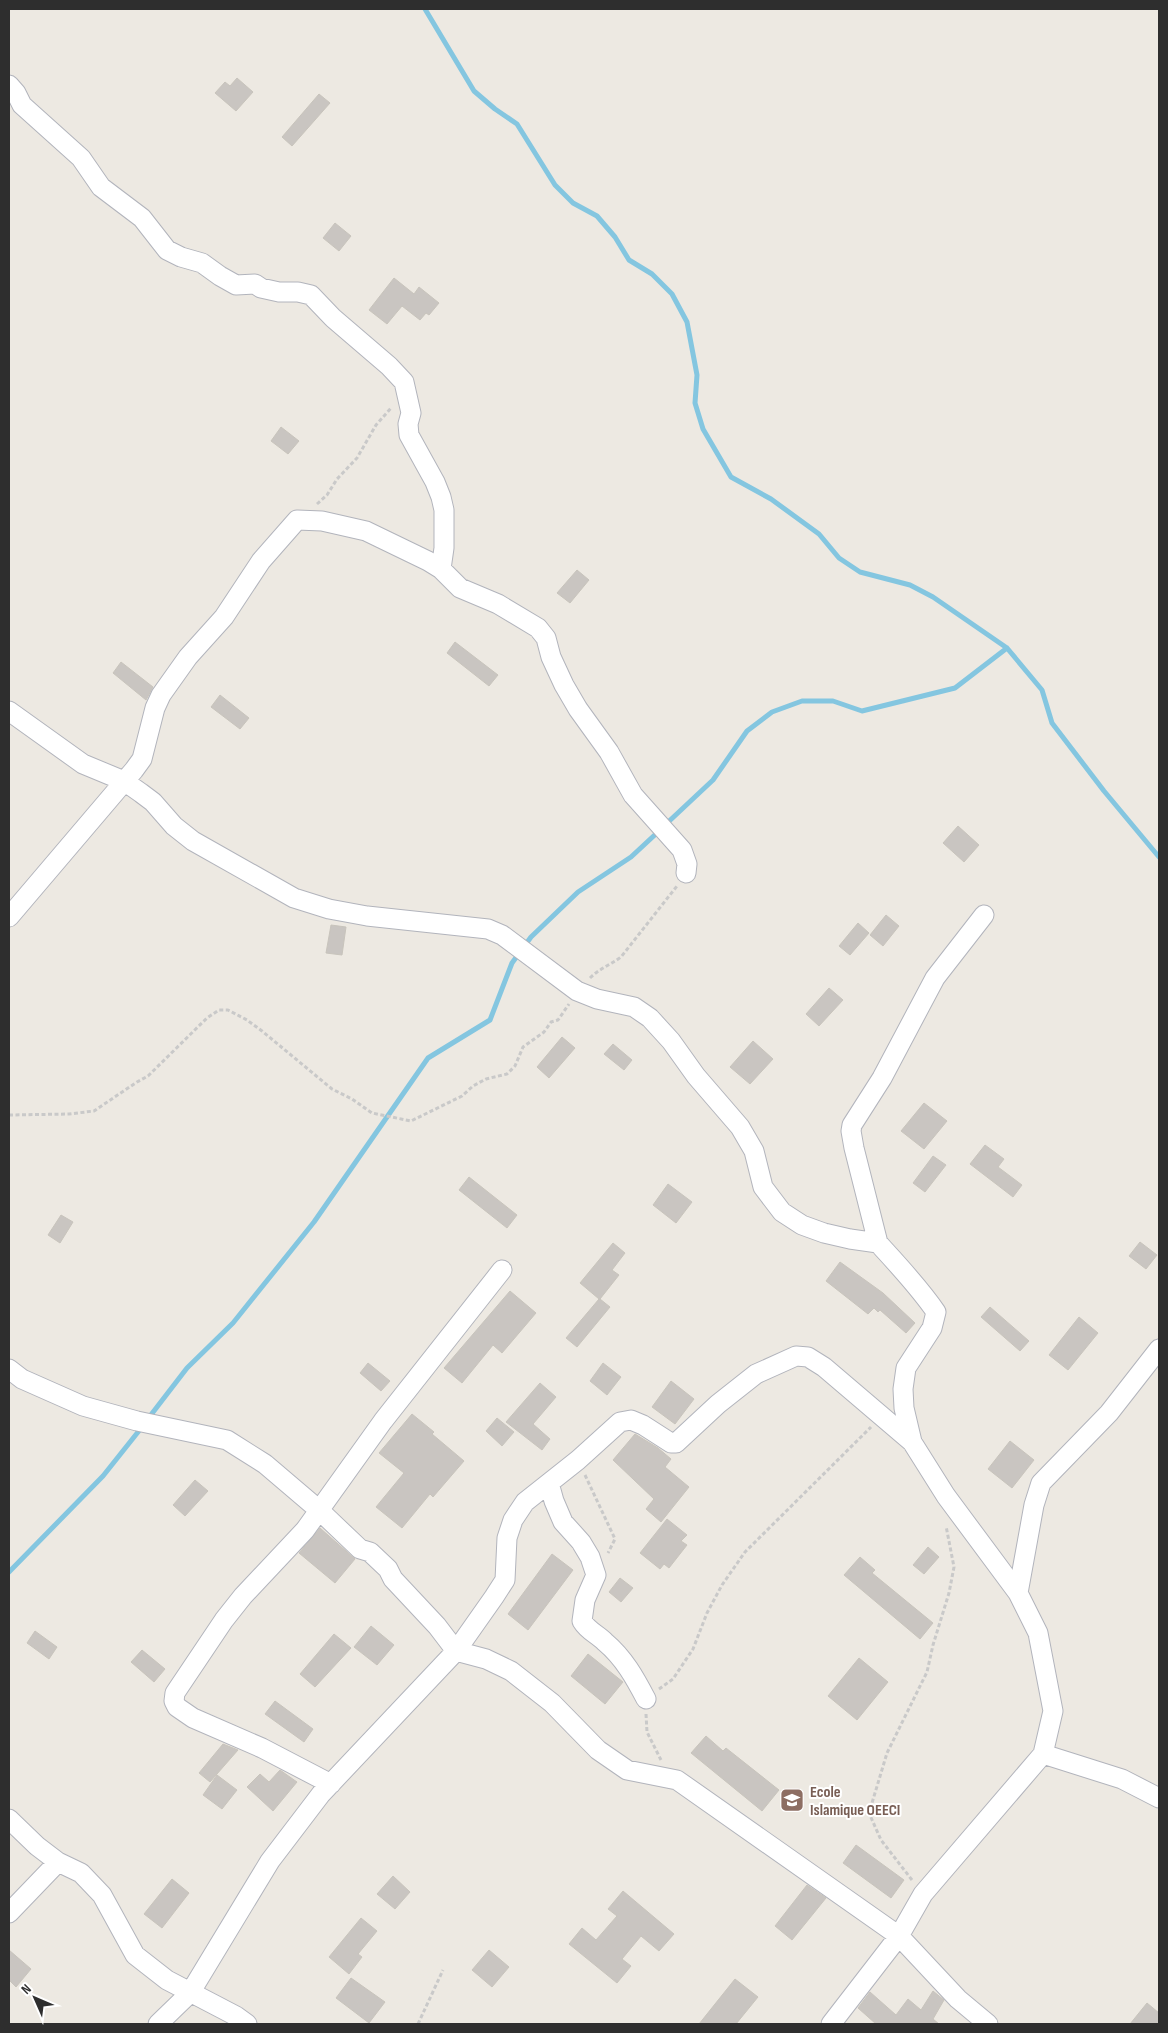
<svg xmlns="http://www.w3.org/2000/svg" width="1168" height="2033" viewBox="0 0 1168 2033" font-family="'Sofia Sans Condensed',sans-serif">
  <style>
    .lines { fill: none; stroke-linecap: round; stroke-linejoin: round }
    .stream { stroke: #84c6e0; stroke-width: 5 }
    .building { fill: #c9c5c1; stroke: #c8c4bc }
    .street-casing { stroke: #b2b4bc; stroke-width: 21 }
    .path { stroke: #c9c9c9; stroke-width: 3; stroke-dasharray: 4 2.5; stroke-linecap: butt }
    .street { stroke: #fff; stroke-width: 19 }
    .labels { text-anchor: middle; stroke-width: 4; stroke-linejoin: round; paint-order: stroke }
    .education-label { font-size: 16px; font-weight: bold; fill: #785e54; stroke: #fff; text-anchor: start }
  </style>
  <rect width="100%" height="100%" fill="#ede9e2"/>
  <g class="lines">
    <path class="stream" d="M 425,9 L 474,91 L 495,109 L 517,124 L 555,185 L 573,203 L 597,216 L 615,237 L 629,260 L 652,274 L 672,294 L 687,322 L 697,375 L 695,403 L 703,429 L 731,477 L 771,499 L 819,534 L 839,558 L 860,572 L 910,585 L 933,597 L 1007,648 L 1042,690 L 1052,723 L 1104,791 L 1159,857
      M 665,825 L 713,780 L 747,731 L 772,712 L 802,701 L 833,701 L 862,711 L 955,688 L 1007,648
      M 147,1420 L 187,1368 L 233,1323 L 314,1222 L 428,1058 L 490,1020 L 512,963 L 531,937 L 578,892 L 631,857 L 659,831
      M 9,1572 L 103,1476 L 142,1427"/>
  </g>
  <path class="building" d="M 237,78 L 253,92 L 236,111 L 215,93 L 225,82 L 230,86 Z
    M 319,94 L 330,103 L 292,146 L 282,137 Z
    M 335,223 L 351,236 L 339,251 L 323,238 Z
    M 394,278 L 414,294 L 419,287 L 439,303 L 429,315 L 426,313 L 420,320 L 402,306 L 387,324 L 369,310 Z
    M 281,427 L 299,441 L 288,454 L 271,441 Z
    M 577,570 L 589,580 L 570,603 L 557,593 Z
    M 455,642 L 498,675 L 489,686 L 447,653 Z
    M 121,662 L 153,687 L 146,700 L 113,673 Z
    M 220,695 L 249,718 L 240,729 L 211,707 Z
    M 958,826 L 979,845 L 964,862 L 943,843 Z
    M 886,915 L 899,926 L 883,946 L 870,935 Z
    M 858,923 L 869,933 L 850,955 L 839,946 Z
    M 331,925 L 346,927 L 342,955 L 326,953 Z
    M 829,988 L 843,1000 L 819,1026 L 806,1014 Z
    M 562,1037 L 575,1048 L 549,1078 L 537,1067 Z
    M 753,1041 L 773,1059 L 750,1084 L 730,1067 Z
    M 613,1044 L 632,1060 L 624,1070 L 604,1054 Z
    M 924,1103 L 947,1121 L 924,1149 L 901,1131 Z
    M 985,1145 L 1004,1159 L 998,1167 L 1022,1185 L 1013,1197 L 970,1164 Z
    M 933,1156 L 946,1165 L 925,1192 L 913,1183 Z
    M 469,1177 L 517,1215 L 507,1228 L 459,1190 Z
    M 668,1184 L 692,1202 L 676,1223 L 653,1205 Z
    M 61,1215 L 73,1222 L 60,1243 L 48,1235 Z
    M 1140,1242 L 1157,1255 L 1146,1269 L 1129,1256 Z
    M 613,1243 L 625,1253 L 612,1270 L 619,1275 L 600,1299 L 610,1307 L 577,1347 L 566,1338 L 599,1299 L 580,1283 Z
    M 840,1262 L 883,1293 L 915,1323 L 906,1333 L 880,1310 L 878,1312 L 874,1308 L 868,1314 L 826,1281 Z
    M 510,1291 L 536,1313 L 502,1353 L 493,1345 L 462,1383 L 444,1368 Z
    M 990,1307 L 1029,1341 L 1020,1351 L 981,1317 Z
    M 1079,1317 L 1098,1333 L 1068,1370 L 1049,1355 Z
    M 368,1363 L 390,1381 L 381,1391 L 360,1373 Z
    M 603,1363 L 621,1377 L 607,1395 L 590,1381 Z
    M 671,1381 L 694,1399 L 675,1424 L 652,1407 Z
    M 540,1383 L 556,1397 L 533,1424 L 550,1439 L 542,1450 L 506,1422 Z
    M 412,1414 L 434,1432 L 432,1434 L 464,1461 L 433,1497 L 430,1494 L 402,1528 L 376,1507 L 404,1473 L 379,1453 Z
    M 497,1418 L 514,1432 L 502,1446 L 486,1431 Z
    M 635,1434 L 658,1448 L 671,1459 L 665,1467 L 689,1487 L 661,1522 L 646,1509 L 654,1499 L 613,1460 Z
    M 1010,1441 L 1034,1460 L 1012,1488 L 988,1469 Z
    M 195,1480 L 208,1491 L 185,1516 L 173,1505 Z
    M 667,1519 L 687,1535 L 681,1541 L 687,1545 L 669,1568 L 664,1564 L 660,1569 L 640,1553 Z
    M 320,1528 L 355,1559 L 335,1583 L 299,1553 Z
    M 928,1547 L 939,1557 L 924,1574 L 913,1565 Z
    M 552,1554 L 573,1570 L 528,1630 L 508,1614 Z
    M 860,1557 L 875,1570 L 872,1573 L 933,1623 L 920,1639 L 844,1575 Z
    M 620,1578 L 633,1588 L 621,1602 L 609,1592 Z
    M 371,1626 L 394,1645 L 377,1665 L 354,1647 Z
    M 35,1631 L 57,1647 L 49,1659 L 27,1643 Z
    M 334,1634 L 351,1648 L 315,1687 L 300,1674 Z
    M 142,1650 L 165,1669 L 154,1682 L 131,1662 Z
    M 588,1654 L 623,1682 L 605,1704 L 571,1676 Z
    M 859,1658 L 888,1682 L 857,1720 L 828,1696 Z
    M 275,1701 L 313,1729 L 304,1742 L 265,1714 Z
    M 706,1736 L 723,1751 L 726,1748 L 779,1790 L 762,1811 L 691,1753 Z
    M 223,1744 L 238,1750 L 210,1782 L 199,1773 Z
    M 280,1770 L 297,1782 L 273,1811 L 247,1787 L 260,1774 L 269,1782 Z
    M 217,1775 L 237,1790 L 222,1809 L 203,1795 Z
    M 856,1845 L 904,1880 L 891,1898 L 843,1863 Z
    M 393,1876 L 410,1892 L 395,1909 L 377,1894 Z
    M 172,1879 L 189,1893 L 162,1928 L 144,1914 Z
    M 807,1885 L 826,1898 L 792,1940 L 775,1926 Z
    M 623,1891 L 674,1934 L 659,1951 L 641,1936 L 622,1959 L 631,1966 L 617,1983 L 569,1944 L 582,1928 L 596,1940 L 617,1916 L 608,1909 Z
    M 361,1918 L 377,1931 L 358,1954 L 362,1957 L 349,1974 L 329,1957 Z
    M 9,1950 L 31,1969 L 16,1987 L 9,1980 Z
    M 489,1950 L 509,1967 L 492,1987 L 472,1970 Z
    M 351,1978 L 385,2002 L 369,2023 L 336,1998 Z
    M 735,1979 L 758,1997 L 736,2024 L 699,2024 Z
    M 933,1991 L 944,2000 L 933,2019 L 939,2024 L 876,2024 L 858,2008 L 870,1992 L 896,2015 L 908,1999 L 921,2010 Z
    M 1147,2003 L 1159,2013 L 1159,2024 L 1130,2024 Z"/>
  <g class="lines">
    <g class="street-casing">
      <path id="street" d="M 9,85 L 16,93 L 22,105 L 81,158 L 101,187 L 142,218 L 167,250 L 181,257 L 202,263 L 220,276 L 236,285 L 255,284 L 261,288 L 279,292 L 298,292 L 311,295 L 333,318 L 389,366 L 404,382 L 411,413 L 408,424 L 409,435 L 435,482 L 441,497 L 444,510 L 444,548 L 441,569 L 428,561 L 366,531 L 322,521 L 297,520 L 261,561 L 224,617 L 188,657 L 161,695 L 155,708 L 142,759 L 134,770 L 9,917
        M 441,569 L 460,588 L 498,604 L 538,628 L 546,638 L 551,657 L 564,685 L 578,709 L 609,752 L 633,795 L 682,850 L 687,864 L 686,873
        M 9,711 L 83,764 L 124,781 L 141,793 L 153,802 L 174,826 L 193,841 L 294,898 L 329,909 L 367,916 L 488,929 L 502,935 L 577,991 L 597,999 L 634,1007 L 650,1018 L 671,1041 L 696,1076 L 740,1127 L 754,1151 L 763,1187 L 782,1212 L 802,1225 L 824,1233 L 850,1239 L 878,1243 C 898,1265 919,1287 936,1312 L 932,1328 L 906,1368 L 903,1389 L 904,1408 L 912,1442 L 946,1496 L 1018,1593 L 1038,1633 L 1053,1711 L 1043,1754 L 923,1894 L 899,1936 L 831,2024
        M 878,1243 L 854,1148 L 851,1131 L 852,1125 L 882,1078 L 935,978 L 984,915
        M 9,1369 L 22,1379 L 83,1406 L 137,1421 L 227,1440 L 265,1464 L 319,1510 L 360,1549 L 370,1552 L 388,1569 L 393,1579 L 437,1626 L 456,1651 L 486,1659 L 511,1671 L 552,1703 L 598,1750 L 627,1770 L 677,1780 L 899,1936 L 958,1999 L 988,2024
        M 549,1483 L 554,1501 L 563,1522 L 581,1542 L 590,1557 L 596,1575 L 585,1600 L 582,1621 C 588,1631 597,1634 605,1642 C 624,1658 635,1678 646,1699
        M 1018,1593 L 1034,1505 L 1041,1483 L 1109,1413 L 1159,1349
        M 1043,1754 L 1122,1779 L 1159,1798
        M 331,1784 L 262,1748 L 193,1718 L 177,1707 L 174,1701 L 175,1693 L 224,1620 L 243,1596 L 305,1530 L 383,1421 L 502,1270
        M 9,1819 L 37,1846 L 58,1862 L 81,1873 L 102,1895 L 135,1955 L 167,1980 L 236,2016 L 247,2024
        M 9,1913 L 58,1862
        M 158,2024 L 190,1993 L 270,1861 L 321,1794 L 456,1651 L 494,1597 L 505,1580 L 507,1538 L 513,1520 L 525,1502 L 578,1460 L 620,1422 L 631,1420 L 643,1425 L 671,1443 L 676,1443 L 718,1404 L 756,1374 L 796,1356 L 808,1357 L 824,1367 L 912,1442"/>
    </g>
    <path class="path" d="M 317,504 L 327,495 L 337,479 L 357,458 L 376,425 L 392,407
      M 590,978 C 599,969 610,965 621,957 L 677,886
      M 9,1115 L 69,1114 L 94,1111 L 137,1082 L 148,1076 L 207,1018 L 219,1010 L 228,1010 L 247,1020 L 262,1031 L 332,1089 L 352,1099 L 372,1113 L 411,1121 L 462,1096 L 473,1086 L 486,1079 L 507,1074 L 515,1066 L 523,1047 L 544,1032 L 551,1022 L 558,1020 L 569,1004
      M 585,1475 L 615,1539 L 608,1553
      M 659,1689 L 673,1679 L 693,1649 L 707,1613 L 722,1585 L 745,1552 L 871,1427
      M 646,1714 L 647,1732 L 661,1760
      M 912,1880 L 881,1840 L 869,1813 L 887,1753 L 927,1672 L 933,1645 L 949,1593 L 954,1567 L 946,1526
      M 418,2024 L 443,1970"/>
    <use href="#street" class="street"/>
  </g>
  <defs>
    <g id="school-square" transform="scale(1.25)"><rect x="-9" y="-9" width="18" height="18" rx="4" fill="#8d6e63" stroke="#fff"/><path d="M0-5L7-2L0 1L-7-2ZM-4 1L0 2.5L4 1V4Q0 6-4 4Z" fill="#fff"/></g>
  </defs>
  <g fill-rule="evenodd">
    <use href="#school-square" x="792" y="1800"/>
  </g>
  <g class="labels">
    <g class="education-label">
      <text x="810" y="1797">Ecole<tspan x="810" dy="18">Islamique OEECI</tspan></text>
    </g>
  </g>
  <rect width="1168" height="2033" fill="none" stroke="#2e2e2e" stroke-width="20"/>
  <g transform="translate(35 1998) rotate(315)" stroke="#ffffff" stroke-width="4" paint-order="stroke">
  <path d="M0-4L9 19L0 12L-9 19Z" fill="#2e2e2e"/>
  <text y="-8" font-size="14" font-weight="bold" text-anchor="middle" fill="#2e2e2e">N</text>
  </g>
</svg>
